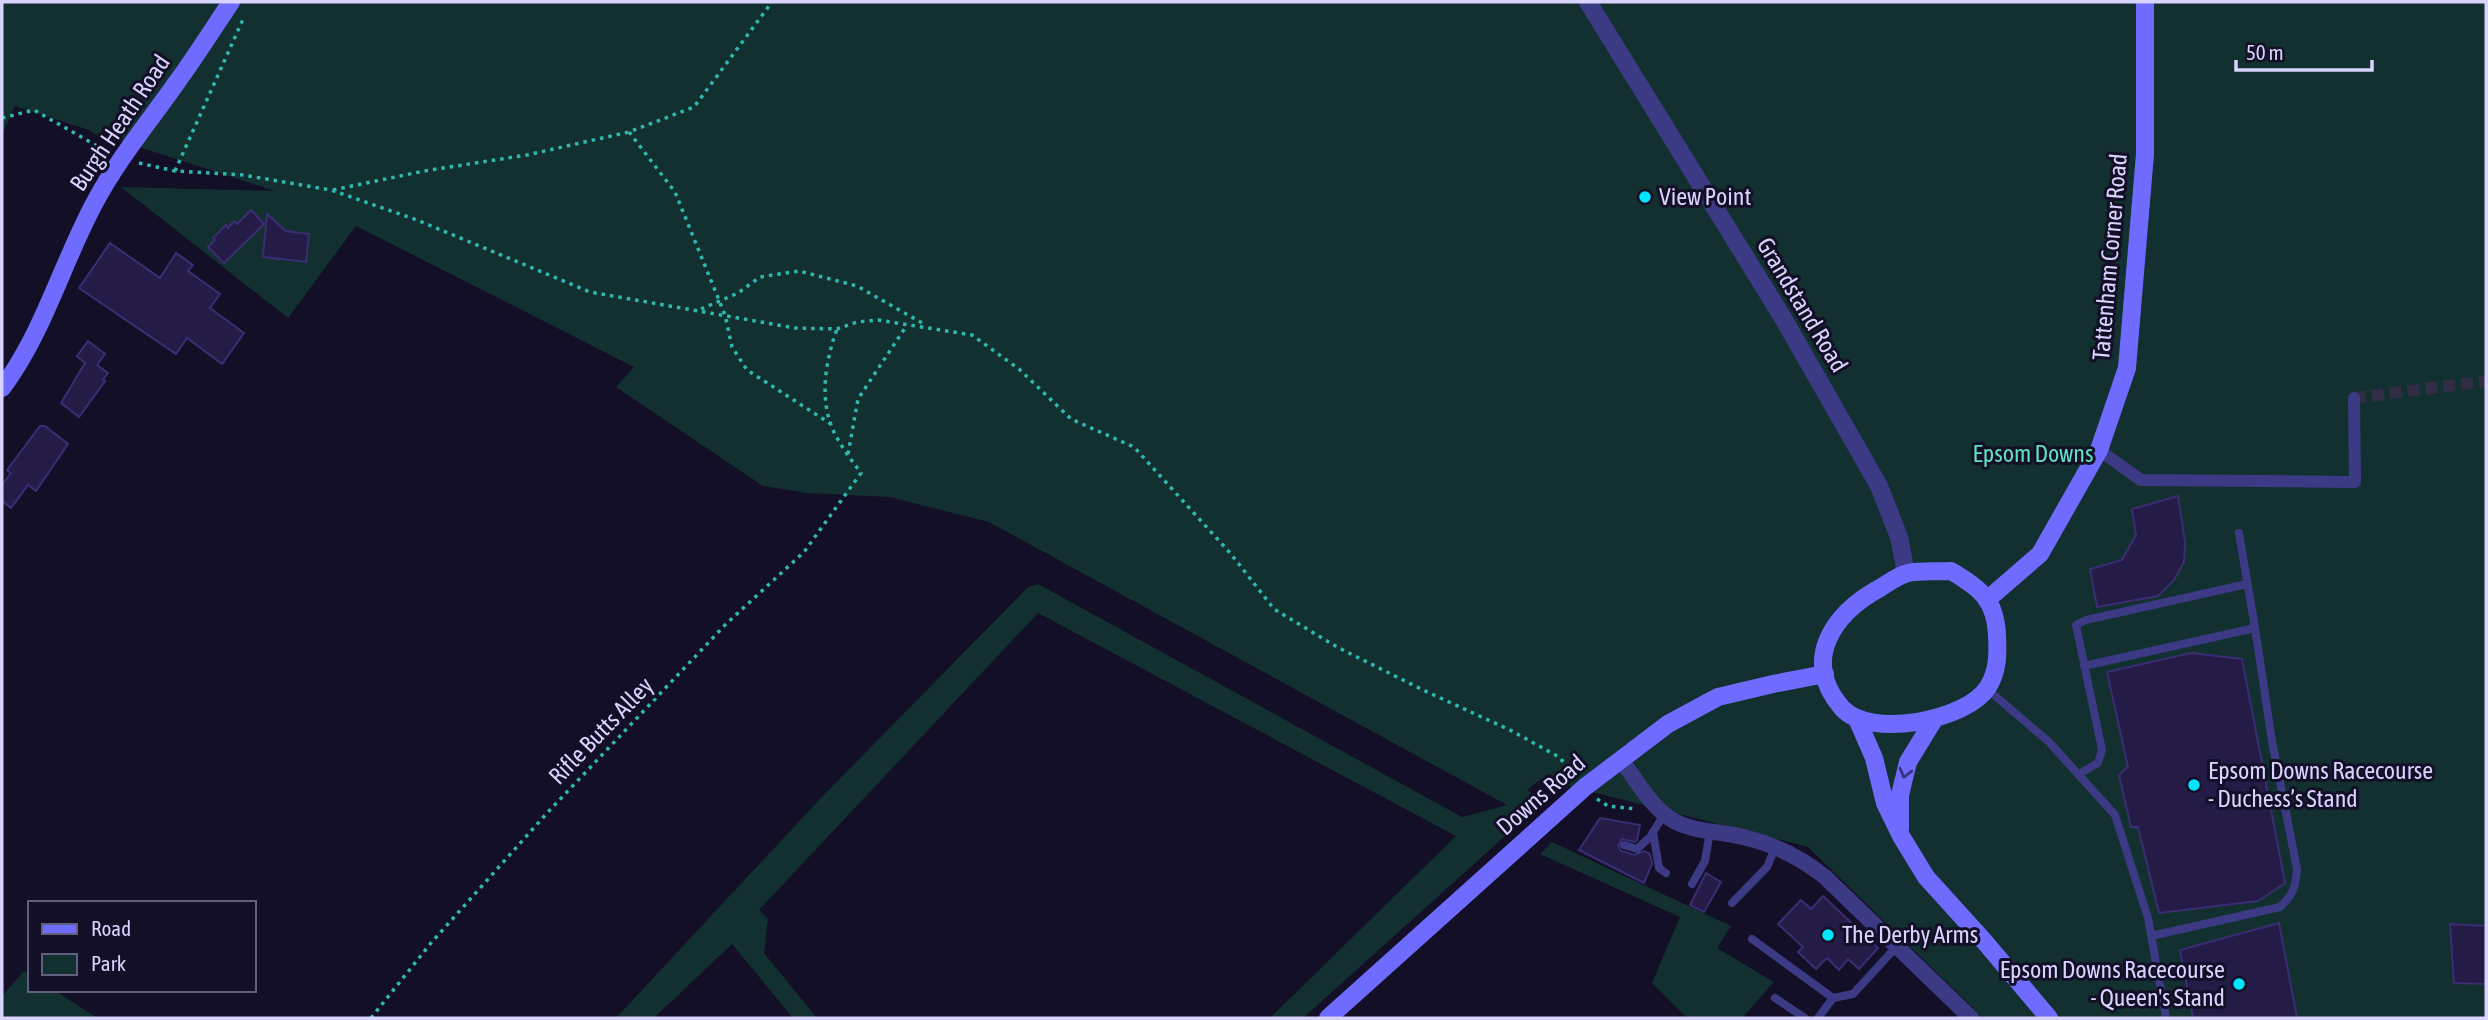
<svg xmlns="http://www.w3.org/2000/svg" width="2488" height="1020" viewBox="0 0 2488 1020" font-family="'Asap Condensed',sans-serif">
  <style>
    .green { fill: #12302f }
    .building { fill: #241b47; stroke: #3b2d73; stroke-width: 2 }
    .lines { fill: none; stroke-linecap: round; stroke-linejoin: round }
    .pedestrian-tunnel { stroke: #312d47; stroke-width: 12; stroke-dasharray: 12 6; stroke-linecap: butt }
    .path { stroke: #2fb8b0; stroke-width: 3.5; stroke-dasharray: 3.5 5; stroke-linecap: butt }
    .service { stroke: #3d3a85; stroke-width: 8 }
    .pedestrian { stroke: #3d3a85; stroke-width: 12 }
    .minor { stroke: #3d3a85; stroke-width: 16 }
    .tertiary { stroke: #3d3a85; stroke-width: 18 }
    .secondary { stroke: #6f6bff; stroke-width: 18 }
    .oneway { stroke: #38347d }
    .poi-dot { fill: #00e5ff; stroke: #130f26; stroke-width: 2.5 }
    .labels { text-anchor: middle; stroke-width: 6; stroke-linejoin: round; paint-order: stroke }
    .street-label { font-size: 24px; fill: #d9d4ff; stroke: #130f26 }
    .poi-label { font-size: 24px; fill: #d9d4ff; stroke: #130f26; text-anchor: start }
    .park-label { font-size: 24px; fill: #5fe0c0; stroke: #130f26 }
  </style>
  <rect width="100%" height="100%" fill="#130f26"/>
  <path class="green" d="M 2,2 L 2486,2 L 2486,1018 L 1981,1018 L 1974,1009 L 1808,847 L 1541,779 L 1527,790 L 1544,801 L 1303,1018 L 1270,1018 L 1456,836 L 1038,613 L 759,910 L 768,919 L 764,953 L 817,1018 L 793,1018 L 732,944 L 654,1018 L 616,1018 L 818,801 L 1028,587 L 1038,584 L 1462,817 L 1507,805 L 989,522 L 890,497 L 807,493 L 763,486 L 616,387 L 634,367 L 356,226 L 288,318 L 121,187 L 275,191 L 117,140 L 112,146 L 89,130 L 15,106 L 4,130 L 2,129 Z
    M 1552,842 L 1731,926 L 1717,948 L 1774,982 L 1742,1018 L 1687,1018 L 1652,983 L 1680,917 L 1540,854 Z
    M 24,971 L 30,975 L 30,990 L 54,990 L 97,1018 L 2,1018 L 2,996 Z"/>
  <path class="building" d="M 251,210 L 264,224 L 224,263 L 208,247 L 215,240 L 213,238 L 226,225 L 228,228 L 234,221 L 237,224 Z
    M 267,214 L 286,231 L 309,234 L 306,262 L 263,257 Z
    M 110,243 L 160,278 L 176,253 L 193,265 L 188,271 L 220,294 L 210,308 L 244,333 L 222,364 L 187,338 L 176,354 L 79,288 Z
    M 88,341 L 105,354 L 97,365 L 108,373 L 103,380 L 105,381 L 79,417 L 61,403 L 85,363 L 77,356 Z
    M 40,426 L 45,426 L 68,444 L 36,491 L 28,485 L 11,508 L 2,501 L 2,485 L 11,473 L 7,470 Z
    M 2178,496 L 2185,542 L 2184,562 L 2174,580 L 2158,596 L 2097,607 L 2090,569 L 2122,560 L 2136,535 L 2132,509 Z
    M 2191,653 L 2242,659 L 2285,883 L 2258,901 L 2159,913 L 2138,827 L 2131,827 L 2119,775 L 2128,767 L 2107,672 Z
    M 1600,818 L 1640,825 L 1637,840 L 1635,842 L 1622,839 L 1618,846 L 1621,851 L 1635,855 L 1644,851 L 1650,854 L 1652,864 L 1644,883 L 1579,850 Z
    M 1706,873 L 1721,882 L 1704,912 L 1690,905 Z
    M 1823,896 L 1878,948 L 1859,969 L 1848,959 L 1839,970 L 1827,958 L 1816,969 L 1798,952 L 1803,947 L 1778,924 L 1801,900 L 1811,909 Z
    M 2279,923 L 2297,1018 L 2193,1018 L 2180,950 Z
    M 2450,924 L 2486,926 L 2486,984 L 2454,983 Z"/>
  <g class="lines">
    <path class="pedestrian-tunnel" d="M 2354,398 L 2486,381"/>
    <path class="path" d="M 2,118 L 34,110 L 106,151
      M 629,132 L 675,192 L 725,315 L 732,347 L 747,370 L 831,424
      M 139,163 L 175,171 L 243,175 L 331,190 L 417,220 L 590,292 L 795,328 L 837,329 L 857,322 L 878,320 L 972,335 L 1019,369 L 1071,419 L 1134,447 L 1231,554 L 1274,609 L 1337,647 L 1423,690 L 1510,730 L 1559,757 L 1575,776
      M 175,171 L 244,17
      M 333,190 L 424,171 L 527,155 L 629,132 L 694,107 L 772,2
      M 701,309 L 738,293 L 760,277 L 799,271 L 857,286 L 924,324
      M 848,454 L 858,399 L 907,325
      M 1597,799 L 1608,806 L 1637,809
      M 371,1018 L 431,943 L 548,812 L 726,624 L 804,552 L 861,473 C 852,461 843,449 836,436 C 818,403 825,362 837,329"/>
    <path class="service" d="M 2239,533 L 2255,628
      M 2084,666 L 2255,628 L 2272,741 L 2297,869 C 2296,886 2293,895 2280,907 L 2151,936
      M 1987,689 L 2049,742 L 2115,815 L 2148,918 L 2166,1018
      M 2079,774 L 2098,763 L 2102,750 L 2076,625 L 2086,620 L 2247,584
      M 1653,832 L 1659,868 L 1666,873
      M 1624,845 L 1637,849 L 1650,837 L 1665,813
      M 1692,884 L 1705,861 L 1710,831
      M 1732,903 L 1767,867 L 1775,848
      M 1752,939 L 1833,998
      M 1775,998 L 1805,1018
      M 1818,1018 L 1833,998 L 1853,994 L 1898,945"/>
    <path class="pedestrian" d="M 2099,450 L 2141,480 L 2355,482 L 2354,398"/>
    <path class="minor" d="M 1621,760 C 1636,779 1652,809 1674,821 C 1697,833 1723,831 1747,838 C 1776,845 1801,858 1824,876 L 1971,1018"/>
    <path class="tertiary" d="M 1588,2 L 1783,318 L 1879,486 L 1899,537 L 1906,573"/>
    <path class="secondary" d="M 2,388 C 44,332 62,263 95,202 C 118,159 149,122 177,82 C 196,56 213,29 231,2
      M 1951,571 C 1980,588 1996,600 1997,636 C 1998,654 1998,671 1988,687 C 1967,721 1869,739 1842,708 C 1800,660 1834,613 1880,588 C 1888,583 1899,575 1908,573 C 1922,570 1937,572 1951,571 Z
      M 1988,599 L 2040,554 L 2099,450 L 2127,368 L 2145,154 L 2145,2
      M 1857,719 L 1874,758 L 1885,803 L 1901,836 L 1926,877 L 1984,941 L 2049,1018
      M 1900,829 L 1900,795 L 1908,762 L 1935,718
      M 1328,1018 L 1585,787 L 1668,724 L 1718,697 L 1773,684 L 1825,674"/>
  </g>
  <defs><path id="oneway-chevron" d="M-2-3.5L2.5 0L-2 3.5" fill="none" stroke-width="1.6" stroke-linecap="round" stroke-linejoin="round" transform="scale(1.75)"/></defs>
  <use class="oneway" href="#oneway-chevron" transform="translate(1905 773) rotate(104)"/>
  <g class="poi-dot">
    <circle cx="1645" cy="197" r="7"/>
    <circle cx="2194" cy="785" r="7"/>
    <circle cx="1828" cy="935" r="7"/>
    <circle cx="2239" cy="984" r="7"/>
  </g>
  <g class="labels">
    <g class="street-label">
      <text transform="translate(120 123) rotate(-56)" y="8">Burgh Heath Road</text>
      <text transform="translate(2110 257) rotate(-85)" y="8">Tattenham Corner Road</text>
      <text transform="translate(1802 305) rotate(59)" y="8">Grandstand Road</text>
      <text transform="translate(601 731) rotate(-46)" y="8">Rifle Butts Alley</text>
      <text transform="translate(1541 795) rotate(-41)" y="8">Downs Road</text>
    </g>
    <g class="poi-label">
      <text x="1659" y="205">View Point</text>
      <text x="2208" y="779">Epsom Downs Racecourse<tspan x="2208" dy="28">- Duchess’s Stand</tspan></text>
      <text x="1842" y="943">The Derby Arms</text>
      <text x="2225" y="978" text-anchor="end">Epsom Downs Racecourse<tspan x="2225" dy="28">- Queen's Stand</tspan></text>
    </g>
    <g class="park-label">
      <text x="2033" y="462">Epsom Downs</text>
    </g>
  </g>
  <rect width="2488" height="1020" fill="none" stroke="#d9d4ff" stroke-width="7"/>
  <rect x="28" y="901" width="228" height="91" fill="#130f26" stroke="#625e7d" stroke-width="2"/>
  <rect x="42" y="924" width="35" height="10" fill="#6f6bff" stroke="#625e7d" stroke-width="2"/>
  <text x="91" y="936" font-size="21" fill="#d9d4ff">Road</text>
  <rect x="42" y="954" width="35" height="21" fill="#12302f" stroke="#625e7d" stroke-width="2"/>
  <text x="91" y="971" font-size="21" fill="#d9d4ff">Park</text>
  <path d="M2236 60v10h136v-10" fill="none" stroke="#d9d4ff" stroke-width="3.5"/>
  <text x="2246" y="60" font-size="21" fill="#d9d4ff" stroke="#130f26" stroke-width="5" paint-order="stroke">50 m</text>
</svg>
